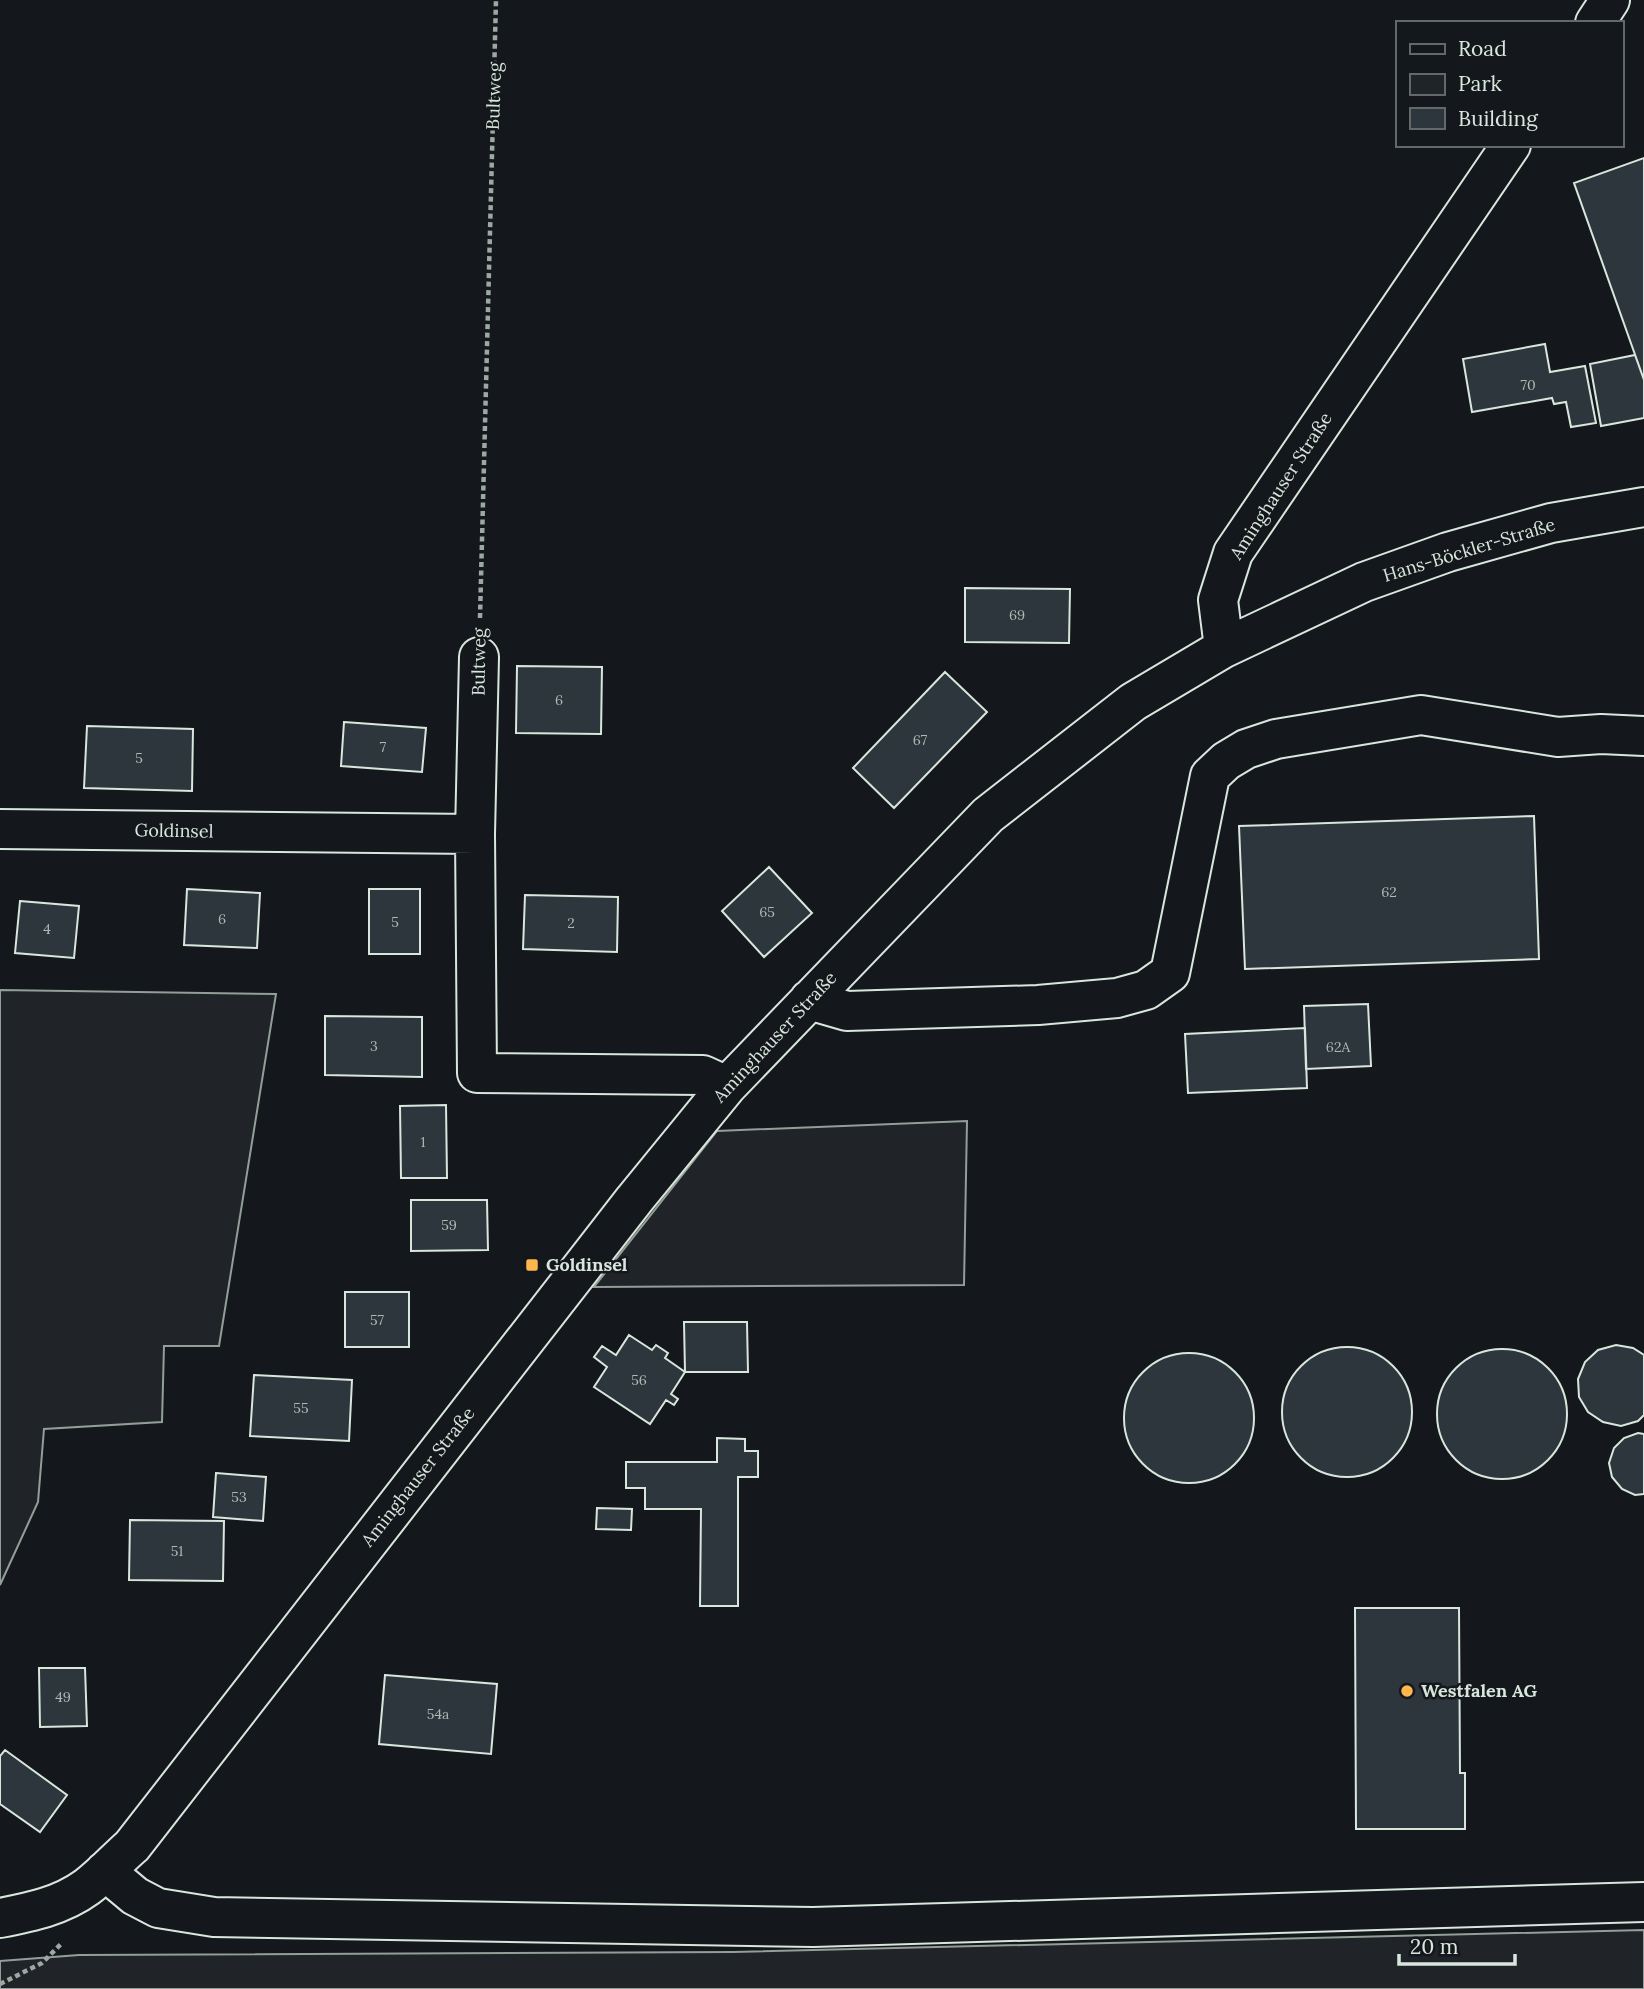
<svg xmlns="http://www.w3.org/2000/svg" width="1644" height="1989" viewBox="0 0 1644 1989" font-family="Lora,serif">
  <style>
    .green { fill: #202428; stroke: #939e99; stroke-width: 2 }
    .building { fill: #2c363c; stroke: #d8e6dc; stroke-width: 2 }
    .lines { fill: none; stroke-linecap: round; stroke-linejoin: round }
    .minor-casing { stroke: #d8e6dc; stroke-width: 42 }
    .path { stroke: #9da8a2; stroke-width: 4.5; stroke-dasharray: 5 3.5; stroke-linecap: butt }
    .minor { stroke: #14181c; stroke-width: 38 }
    .poi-dot { fill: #ffb74d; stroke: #14181c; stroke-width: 2.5 }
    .labels { text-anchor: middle; stroke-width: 5; stroke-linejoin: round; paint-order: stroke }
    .number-label { font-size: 14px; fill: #adbab4 }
    .street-label { font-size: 18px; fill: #d8e6dc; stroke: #14181c }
    .poi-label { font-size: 18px; font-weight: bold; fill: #d8e6dc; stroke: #14181c; text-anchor: start }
  </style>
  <rect width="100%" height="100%" fill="#14181c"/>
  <path class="green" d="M 0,990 L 276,994 L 219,1346 L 164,1346 L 162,1422 L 44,1429 L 38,1502 L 0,1585 Z
    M 967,1121 L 964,1285 L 594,1287 L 717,1131 Z
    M 1644,1930 L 1644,1989 L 0,1989 L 0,1961 L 79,1955 L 733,1952 Z"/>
  <path class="building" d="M 1644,158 L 1644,380 L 1574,183 Z
    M 1545,344 L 1550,372 L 1585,366 L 1596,423 L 1571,427 L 1566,402 L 1554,404 L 1552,398 L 1472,412 L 1463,359 Z
    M 1635,355 L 1644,380 L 1644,418 L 1601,426 L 1590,364 Z
    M 965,588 L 1070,589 L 1069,643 L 965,642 Z
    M 517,666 L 602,667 L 601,734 L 516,733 Z
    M 945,672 L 987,712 L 894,808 L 853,768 Z
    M 344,722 L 426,728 L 422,772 L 341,766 Z
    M 87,726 L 193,729 L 192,791 L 84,788 Z
    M 1534,816 L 1539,959 L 1245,969 L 1239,826 Z
    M 769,867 L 812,913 L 764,957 L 722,911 Z
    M 187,889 L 260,893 L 257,948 L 184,945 Z
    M 369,889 L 420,889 L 420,954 L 369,954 Z
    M 525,895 L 618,897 L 617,952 L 523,949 Z
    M 20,901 L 79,906 L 74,958 L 15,953 Z
    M 1368,1004 L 1371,1066 L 1306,1069 L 1304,1006 Z
    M 325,1016 L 422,1017 L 422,1077 L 325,1075 Z
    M 1305,1028 L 1307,1088 L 1188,1093 L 1185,1034 Z
    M 446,1105 L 447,1178 L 401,1178 L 400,1106 Z
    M 411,1200 L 487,1200 L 488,1250 L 411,1251 Z
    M 345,1292 L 409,1292 L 409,1347 L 345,1347 Z
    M 684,1322 L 747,1322 L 748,1372 L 685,1372 Z
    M 629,1335 L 652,1350 L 656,1345 L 668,1353 L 665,1358 L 685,1372 L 671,1394 L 678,1399 L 674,1405 L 666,1400 L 650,1424 L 594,1387 L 607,1367 L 594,1357 L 602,1346 L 616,1355 Z
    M 1616,1345 L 1633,1348 L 1644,1355 L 1644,1415 L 1638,1421 L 1621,1426 L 1603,1422 L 1588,1412 L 1579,1397 L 1578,1379 L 1585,1362 L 1598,1350 Z
    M1282 1412a65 65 0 1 1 130 0a65 65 0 1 1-130 0Z
    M1437 1414a65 65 0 1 1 130 0a65 65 0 1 1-130 0Z
    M1124 1418a65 65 0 1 1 130 0a65 65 0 1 1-130 0Z
    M 254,1375 L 352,1380 L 349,1441 L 250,1436 Z
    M 1638,1433 L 1644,1434 L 1644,1494 L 1635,1495 L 1622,1489 L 1612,1477 L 1609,1463 L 1614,1448 L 1624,1438 Z
    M 717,1438 L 745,1439 L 745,1451 L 758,1451 L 758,1477 L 738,1477 L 738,1606 L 700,1606 L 701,1509 L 645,1509 L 645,1488 L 626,1488 L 626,1462 L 717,1462 Z
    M 216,1473 L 266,1477 L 263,1521 L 213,1517 Z
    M 597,1508 L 632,1509 L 631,1530 L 596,1529 Z
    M 130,1520 L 224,1521 L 223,1581 L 129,1580 Z
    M 1355,1608 L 1459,1608 L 1460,1773 L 1465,1773 L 1465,1829 L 1356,1829 Z
    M 39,1668 L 85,1668 L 87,1726 L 40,1727 Z
    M 385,1675 L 497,1684 L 491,1754 L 379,1744 Z
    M 5,1750 L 67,1795 L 40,1832 L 0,1804 L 0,1756 Z"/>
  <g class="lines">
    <g class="minor-casing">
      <path id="minor" d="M 1595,23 L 1610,0
        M 1224,648 L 1218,600 L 1233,553 L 1511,145
        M 479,657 L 475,834 L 477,1073 L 703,1075 L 727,1086
        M 0,829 L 475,834
        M 809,1000 L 847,1011 L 1038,1005 L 1117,998 L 1146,990 L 1170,973 L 1210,776 L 1226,761 L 1246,749 L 1276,739 L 1421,715 L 1558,737 L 1601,734 L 1644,736
        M 105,1871 L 135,1896 L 158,1908 L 214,1917 L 813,1927 L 1644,1902
        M 0,1918 C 31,1912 61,1906 87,1887 C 103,1875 117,1859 132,1846 L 634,1200 L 727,1086 L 988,815 L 1133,702 L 1224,648 L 1364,582 L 1448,552 L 1551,523 L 1644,507"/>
    </g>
    <path class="path" d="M 480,618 L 496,0
      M 0,1984 L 42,1963 L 62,1943"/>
    <use href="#minor" class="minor"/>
  </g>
  <g class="poi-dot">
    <rect x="525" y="1258" width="14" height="14" rx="3.5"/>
    <circle cx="1407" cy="1691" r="7"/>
  </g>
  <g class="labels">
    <g class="number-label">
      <text x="1528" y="390">70</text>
      <text x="1017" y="620">69</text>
      <text x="559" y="705">6</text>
      <text x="920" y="745">67</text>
      <text x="383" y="752">7</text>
      <text x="139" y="763">5</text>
      <text x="1389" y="897">62</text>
      <text x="767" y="917">65</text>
      <text x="222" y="924">6</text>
      <text x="395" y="927">5</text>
      <text x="571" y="928">2</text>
      <text x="47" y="934">4</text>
      <text x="374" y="1051">3</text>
      <text x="1338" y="1052">62A</text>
      <text x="423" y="1147">1</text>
      <text x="449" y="1230">59</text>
      <text x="377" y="1325">57</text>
      <text x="639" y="1385">56</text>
      <text x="301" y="1413">55</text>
      <text x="239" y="1502">53</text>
      <text x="177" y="1556">51</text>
      <text x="63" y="1702">49</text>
      <text x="438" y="1719">54a</text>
    </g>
    <g class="street-label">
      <text transform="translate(494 96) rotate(-88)" y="6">Bultweg</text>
      <text transform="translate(1281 486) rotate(-57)" y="6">Aminghauser Straße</text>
      <text transform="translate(1469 550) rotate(-17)" y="6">Hans-Böckler-Straße</text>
      <text transform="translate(479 662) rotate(-89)" y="6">Bultweg</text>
      <text transform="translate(174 831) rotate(1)" y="6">Goldinsel</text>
      <text transform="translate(775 1037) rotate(-47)" y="6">Aminghauser Straße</text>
      <text transform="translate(418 1477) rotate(-52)" y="6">Aminghauser Straße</text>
    </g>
    <g class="poi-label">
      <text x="546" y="1271">Goldinsel</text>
      <text x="1421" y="1697">Westfalen AG</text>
    </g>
  </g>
  <rect x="1396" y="21" width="228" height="126" fill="#14181c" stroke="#626a69" stroke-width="2"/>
  <rect x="1410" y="44" width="35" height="10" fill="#14181c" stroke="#626a69" stroke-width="2"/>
  <text x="1458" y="56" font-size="21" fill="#d8e6dc">Road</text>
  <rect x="1410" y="74" width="35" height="21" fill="#202428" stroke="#626a69" stroke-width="2"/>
  <text x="1458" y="91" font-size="21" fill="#d8e6dc">Park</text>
  <rect x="1410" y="108" width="35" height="21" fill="#2c363c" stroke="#626a69" stroke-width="2"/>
  <text x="1458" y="126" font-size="21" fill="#d8e6dc">Building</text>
  <path d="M1399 1954v10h116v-10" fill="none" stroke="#d8e6dc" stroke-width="3.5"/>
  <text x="1410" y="1954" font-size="21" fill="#d8e6dc" stroke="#14181c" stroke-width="5" paint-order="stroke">20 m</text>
</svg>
